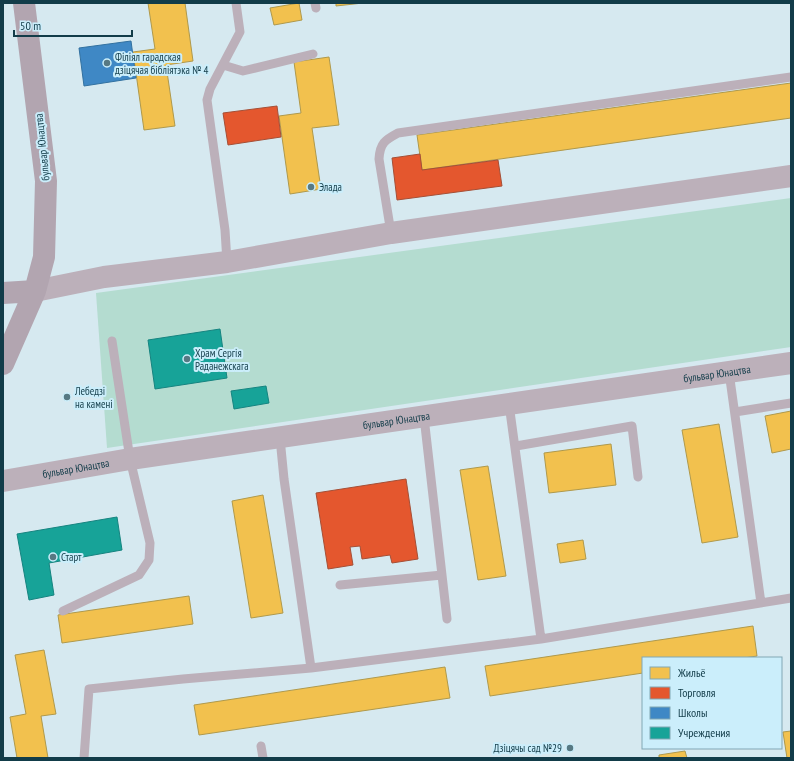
<svg xmlns="http://www.w3.org/2000/svg" width="794" height="761" viewBox="0 0 794 761" font-family="'PT Sans Narrow',sans-serif">
  <style>
    .green { fill: #b4dcd0 }
    .homes { fill: #f2c14e; stroke: #af994c }
    .shops { fill: #e4572e; stroke: #a54f36 }
    .schools { fill: #3f88c5; stroke: #3271a0 }
    .public { fill: #17a398; stroke: #168480 }
    .lines { fill: none; stroke-linecap: round; stroke-linejoin: round }
    .service { stroke: #bcb0ba; stroke-width: 9 }
    .tertiary { stroke: #bcb0ba; stroke-width: 22 }
    .secondary { stroke: #b2a5b0; stroke-width: 22 }
    .poi-dot { fill: #577983; stroke: #cbeefb; stroke-width: 1.5 }
    .labels { text-anchor: middle; stroke-width: 4; stroke-linejoin: round; paint-order: stroke }
    .poi-label { font-size: 11px; fill: #123c49; stroke: #cbeefb; text-anchor: start }
    .street-label { font-size: 11px; fill: #123c49; stroke: #cbeefb }
  </style>
  <rect width="100%" height="100%" fill="#d6e9f0"/>
  <path class="green" d="M 791,198 L 791,347 L 107,448 L 96,293 Z"/>
  <path class="homes" d="M 148,3 L 185,3 L 193,61 L 166,65 L 175,126 L 144,130 L 133,52 L 155,49 Z
    M 299,3 L 302,20 L 274,25 L 270,8 Z
    M 336,3 L 363,3 L 336,6 Z
    M 329,57 L 339,125 L 312,128 L 321,189 L 290,194 L 279,116 L 301,113 L 294,62 Z
    M 791,83 L 791,118 L 422,170 L 417,135 Z
    M 791,411 L 791,449 L 772,453 L 765,416 Z
    M 719,424 L 738,537 L 702,543 L 682,430 Z
    M 611,444 L 616,485 L 549,493 L 544,453 Z
    M 488,466 L 506,576 L 478,580 L 460,470 Z
    M 263,495 L 283,613 L 251,618 L 232,501 Z
    M 583,540 L 586,559 L 560,563 L 557,544 Z
    M 189,596 L 193,624 L 62,643 L 58,615 Z
    M 753,626 L 757,656 L 744,658 L 643,658 L 643,673 L 490,696 L 485,666 Z
    M 44,650 L 56,714 L 41,716 L 48,758 L 17,758 L 10,717 L 26,714 L 15,655 Z
    M 445,667 L 450,698 L 199,735 L 194,705 Z
    M 791,731 L 791,758 L 787,758 L 783,732 Z
    M 685,751 L 687,758 L 659,758 L 659,755 Z"/>
  <path class="shops" d="M 277,106 L 281,137 L 228,145 L 223,113 Z
    M 420,154 L 422,170 L 498,160 L 502,186 L 397,200 L 392,158 Z
    M 406,479 L 418,559 L 392,563 L 390,555 L 362,559 L 360,546 L 350,547 L 353,565 L 328,569 L 316,493 Z"/>
  <path class="schools" d="M 131,41 L 136,78 L 84,86 L 79,48 Z"/>
  <path class="public" d="M 220,329 L 227,378 L 155,389 L 148,340 Z
    M 266,386 L 269,403 L 234,409 L 231,391 Z
    M 117,517 L 122,550 L 49,563 L 54,595 L 29,600 L 17,534 Z"/>
  <g class="lines">
    <path class="service" d="M 315,3 L 316,8
      M 223,65 L 243,71 L 313,54
      M 391,233 L 379,159 C 380,143 385,140 398,133 L 791,77
      M 227,262 L 225,230 L 207,100 L 210,89 L 240,32 L 236,3
      M 729,372 L 761,603
      M 509,404 L 541,639
      M 735,412 L 791,403
      M 424,417 L 447,619
      M 280,438 L 284,479 L 311,668
      M 516,446 L 632,426 L 638,477
      M 340,585 L 442,575
      M 63,611 L 139,575 L 149,560 L 150,543 L 130,459 L 112,341
      M 261,746 L 263,758
      M 84,758 L 89,689 L 183,679 L 311,668 L 541,639 L 791,598"/>
    <g class="tertiary">
      <path d="M 35,291 L 104,277 L 227,262 L 391,233 L 791,176"/>
      <path id="s1" d="M 3,481 L 130,459 L 791,363"/>
    </g>
    <path class="secondary" d="M 3,293 L 35,291
      M 3,364 L 35,291 L 44,257 L 46,181 L 24,3"/>
  </g>
  <g class="poi-dot">
    <circle cx="107" cy="63" r="4"/>
    <circle cx="311" cy="187" r="4"/>
    <circle cx="187" cy="359" r="4"/>
    <circle cx="67" cy="397" r="4"/>
    <circle cx="53" cy="557" r="4"/>
    <circle cx="570" cy="748" r="4"/>
  </g>
  <g class="labels">
    <g class="poi-label">
      <text x="115" y="61">Філіял гарадская<tspan x="115" dy="13">дзіцячая бібліятэка № 4</tspan></text>
      <text x="319" y="191">Элада</text>
      <text x="195" y="357">Храм Сергія<tspan x="195" dy="13">Раданежскага</tspan></text>
      <text x="75" y="395">Лебедзі<tspan x="75" dy="13">на камені</tspan></text>
      <text x="61" y="561">Старт</text>
      <text x="562" y="752" text-anchor="end">Дзіцячы сад №29</text>
    </g>
    <g class="street-label">
      <text transform="translate(42 147) rotate(-96)" y="4">бульвар Юнацтва</text>
      <text dy="4" stroke="none"><textPath href="#s1" startOffset="722">бульвар Юнацтва</textPath></text>
      <text dy="4" stroke="none"><textPath href="#s1" startOffset="398">бульвар Юнацтва</textPath></text>
      <text dy="4" stroke="none"><textPath href="#s1" startOffset="74">бульвар Юнацтва</textPath></text>
    </g>
  </g>
  <rect width="794" height="761" fill="none" stroke="#123c49" stroke-width="8"/>
  <rect x="642" y="657" width="140" height="92" fill="#cbeefb" stroke="#81a7b4"/>
  <rect x="650" y="667" width="20" height="12" fill="#f2c14e" stroke="#81a7b4"/>
  <text x="678" y="677" font-size="12" fill="#123c49">Жильё</text>
  <rect x="650" y="687" width="20" height="12" fill="#e4572e" stroke="#81a7b4"/>
  <text x="678" y="697" font-size="12" fill="#123c49">Торговля</text>
  <rect x="650" y="707" width="20" height="12" fill="#3f88c5" stroke="#81a7b4"/>
  <text x="678" y="717" font-size="12" fill="#123c49">Школы</text>
  <rect x="650" y="727" width="20" height="12" fill="#17a398" stroke="#81a7b4"/>
  <text x="678" y="737" font-size="12" fill="#123c49">Учреждения</text>
  <path d="M14 30v6h118v-6" fill="none" stroke="#123c49" stroke-width="2"/>
  <text x="20" y="30" font-size="12" fill="#123c49" stroke="#cbeefb" stroke-width="3" paint-order="stroke">50 m</text>
</svg>
